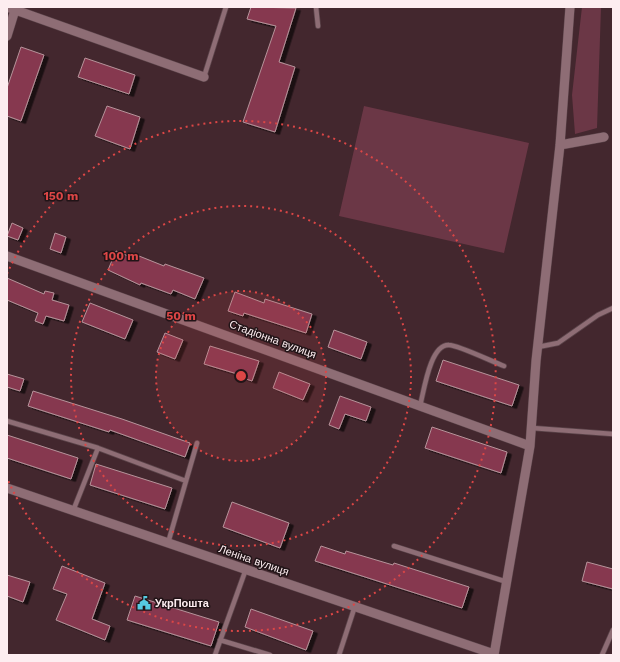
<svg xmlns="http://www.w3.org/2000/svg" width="620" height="662" viewBox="0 0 620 662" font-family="'Work Sans',sans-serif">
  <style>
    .green { fill: #6b3746 }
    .building { fill: #863950; stroke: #b6939a; filter: url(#shadow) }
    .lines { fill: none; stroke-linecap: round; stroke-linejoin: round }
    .service-casing { stroke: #5b444a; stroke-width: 6 }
    .minor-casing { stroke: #5b444a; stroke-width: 10 }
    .service { stroke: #8e6d75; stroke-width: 4.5 }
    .minor { stroke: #8e6d75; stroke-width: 9 }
    .ring { fill: none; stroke: #dc4646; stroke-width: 2; stroke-dasharray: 2 4 }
    .labels { text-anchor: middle; stroke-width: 3; stroke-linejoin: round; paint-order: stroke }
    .street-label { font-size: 11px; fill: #fdedf0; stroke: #211417 }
    .poi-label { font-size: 11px; font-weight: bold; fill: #fdedf0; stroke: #211417; text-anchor: start }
    .centre { fill: #dc4646; stroke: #211417; stroke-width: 2 }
    .ring-label { font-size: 12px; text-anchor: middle; font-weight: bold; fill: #dc4646; stroke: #211417; stroke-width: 3; stroke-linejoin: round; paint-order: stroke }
  </style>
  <defs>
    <filter id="shadow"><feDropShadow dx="4.5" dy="2.5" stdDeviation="0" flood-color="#0009"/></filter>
  </defs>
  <rect width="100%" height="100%" fill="#43272e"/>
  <path class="green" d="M 582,7 L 601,7 L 597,128 L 575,134 L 572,95 Z
    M 364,106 L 529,143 L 504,253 L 339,216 Z"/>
  <path class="building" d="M 251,7 L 296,8 L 279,62 L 295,67 L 275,132 L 243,122 L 276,26 L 247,19 Z
    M 21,47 L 44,55 L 21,121 L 7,116 L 7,88 Z
    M 85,58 L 135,75 L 129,94 L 78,77 Z
    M 107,106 L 140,117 L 130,149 L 95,136 Z
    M 12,223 L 23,228 L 18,240 L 7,236 Z
    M 55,233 L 66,237 L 61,253 L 50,249 Z
    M 116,251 L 138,260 L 139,256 L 164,266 L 165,264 L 204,278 L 195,299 L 173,290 L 171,294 L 141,283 L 140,285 L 108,270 Z
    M 7,278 L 44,294 L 45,291 L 54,293 L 52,300 L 69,305 L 64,321 L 46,316 L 43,324 L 35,321 L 38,313 L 7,300 Z
    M 235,292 L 264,303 L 265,299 L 312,314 L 306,333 L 244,313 L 243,316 L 228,311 Z
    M 90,303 L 133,320 L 125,339 L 82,322 Z
    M 334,330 L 367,342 L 361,359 L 328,347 Z
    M 165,333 L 183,340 L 175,359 L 157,352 Z
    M 210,346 L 259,361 L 252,381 L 243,378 L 244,376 L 204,364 Z
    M 443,360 L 519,385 L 512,406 L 436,381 Z
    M 279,372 L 310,384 L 303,400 L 273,388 Z
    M 7,374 L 24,379 L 20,391 L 7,387 Z
    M 33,391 L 122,419 L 190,443 L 185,457 L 110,430 L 109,432 L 28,406 Z
    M 340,396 L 371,407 L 366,421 L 345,414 L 339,429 L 329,425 Z
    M 432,427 L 507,452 L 501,473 L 425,448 Z
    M 7,435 L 78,458 L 71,479 L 7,458 Z
    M 96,464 L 172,488 L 165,509 L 90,485 Z
    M 232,502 L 289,523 L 280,548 L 223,527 Z
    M 321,546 L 345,554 L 346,551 L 393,565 L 394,563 L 469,587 L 462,608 L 315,561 Z
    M 587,562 L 613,569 L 613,589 L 582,581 Z
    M 62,566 L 105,583 L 92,619 L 110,626 L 105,640 L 56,620 L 67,594 L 53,589 Z
    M 7,575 L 30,582 L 23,602 L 7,596 Z
    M 135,596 L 219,622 L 211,646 L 127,620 Z
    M 251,609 L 313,631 L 306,650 L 245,627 Z"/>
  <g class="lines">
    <g class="service-casing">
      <path id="service" d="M 316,7 L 318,26
        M 204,77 L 226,7
        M 538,347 L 558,343 L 598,315 L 613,308
        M 420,406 C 424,391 430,344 449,345 C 458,345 493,362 504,366
        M 7,421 L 98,448 L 186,481
        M 532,428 L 613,434
        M 73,511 L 98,448
        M 168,543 L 197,443
        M 394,546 L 507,582
        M 220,640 L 270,655
        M 215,655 L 246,569
        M 339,655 L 355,606
        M 602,655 L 613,630"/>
    </g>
    <g class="minor-casing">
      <path id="minor" d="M 7,7 L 204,77
        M 7,36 L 15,10
        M 560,145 L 604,137
        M 7,256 L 530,446
        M 7,488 L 494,654
        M 494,655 L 530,446 L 536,361 L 560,145 L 570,7"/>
    </g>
    <use href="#service" class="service"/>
    <use href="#minor" class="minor"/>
  </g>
  <circle cx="241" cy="376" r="85" fill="#dc4646" fill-opacity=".12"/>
  <g class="ring">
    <circle cx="241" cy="376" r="85"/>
    <circle cx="241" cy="376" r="170"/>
    <path d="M7 274A255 255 0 1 1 7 478"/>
  </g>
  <defs>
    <g id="civic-bare" transform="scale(1.08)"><path d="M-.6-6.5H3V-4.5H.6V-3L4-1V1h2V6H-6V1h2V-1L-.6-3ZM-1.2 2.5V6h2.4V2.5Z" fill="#56c9e1" stroke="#211417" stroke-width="2.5" paint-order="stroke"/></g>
  </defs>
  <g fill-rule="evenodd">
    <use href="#civic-bare" x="144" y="603"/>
  </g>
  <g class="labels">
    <g class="street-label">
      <text transform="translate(273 339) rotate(20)" y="4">Стадіонна вулиця</text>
      <text transform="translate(254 560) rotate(19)" y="4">Леніна вулиця</text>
    </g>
    <g class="poi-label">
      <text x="155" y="607">УкрПошта</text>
    </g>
  </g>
  <circle cx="241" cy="376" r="6" class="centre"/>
  <g class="ring-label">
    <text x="61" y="200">150 m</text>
    <text x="121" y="260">100 m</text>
    <text x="181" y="320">50 m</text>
  </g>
  <rect width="620" height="662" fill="none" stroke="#fdedf0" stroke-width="16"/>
</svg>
